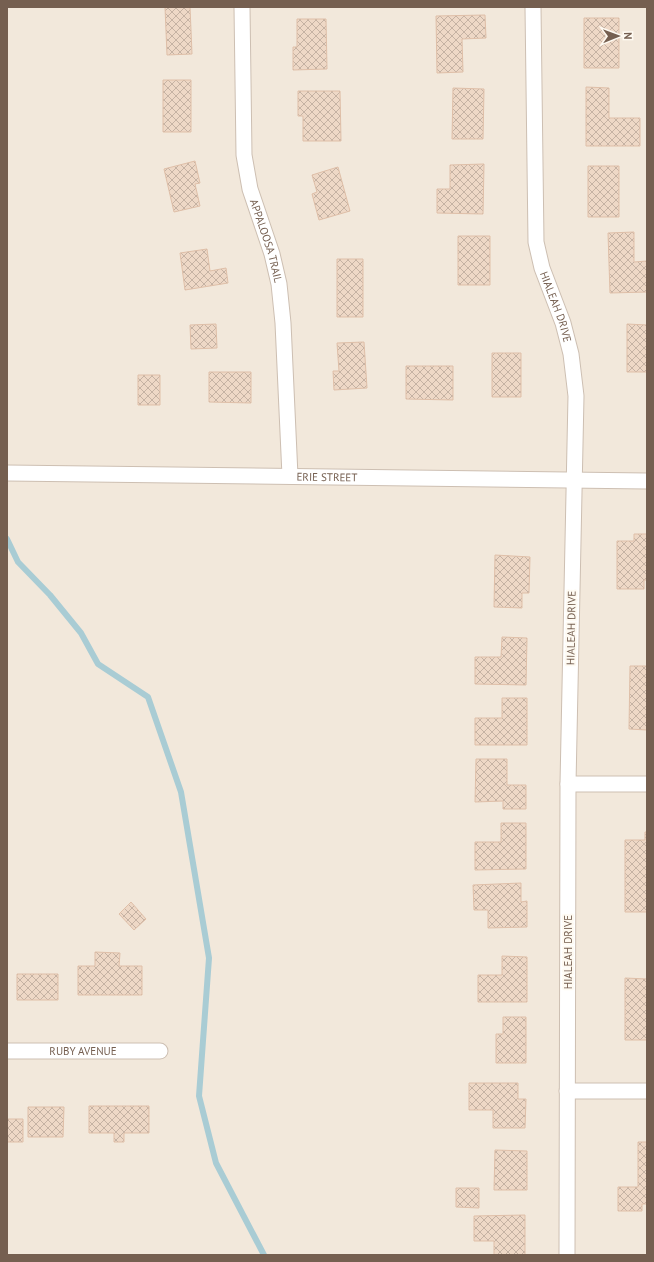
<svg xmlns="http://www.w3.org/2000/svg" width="654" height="1262" viewBox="0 0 654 1262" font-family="'PT Sans',sans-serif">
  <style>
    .residential { fill: #f2e8db }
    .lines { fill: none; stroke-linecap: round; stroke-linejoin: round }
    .stream { stroke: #a9ccd4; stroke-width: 6 }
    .building { fill: url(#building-cross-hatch); stroke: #dfbfa8 }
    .street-casing { stroke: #cdbfb2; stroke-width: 17 }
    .street { stroke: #fff; stroke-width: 15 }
    .labels { text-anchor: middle; stroke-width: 4; stroke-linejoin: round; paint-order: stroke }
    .street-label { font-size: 11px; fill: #755f50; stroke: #fefaf2 }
  </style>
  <defs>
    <pattern id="building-cross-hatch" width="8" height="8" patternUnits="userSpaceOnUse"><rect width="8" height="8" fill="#eed8c6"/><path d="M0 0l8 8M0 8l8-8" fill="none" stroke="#c5b2a3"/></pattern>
  </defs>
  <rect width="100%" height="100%" fill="#fbf6ec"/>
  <path class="residential" d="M 7,7 L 647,7 L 647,1255 L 7,1255 Z"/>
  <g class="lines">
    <path class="stream" d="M 7,539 L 18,562 L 50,595 L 81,633 L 98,664 L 148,697 L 181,792 L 209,958 L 199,1096 L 216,1163 L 264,1255"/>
  </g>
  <path class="building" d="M 165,7 L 190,7 L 192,54 L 167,55 Z
    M 485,15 L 486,38 L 462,39 L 463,72 L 437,73 L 436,16 Z
    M 584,18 L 619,18 L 619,68 L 584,68 Z
    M 297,19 L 326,19 L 327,69 L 293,70 L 293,47 L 297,47 Z
    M 163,80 L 191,80 L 191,132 L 163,132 Z
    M 586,87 L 609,88 L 609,118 L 640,118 L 640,146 L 586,146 Z
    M 453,88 L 484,89 L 483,139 L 452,139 Z
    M 298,91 L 340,91 L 341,141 L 303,141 L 303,116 L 298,116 Z
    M 195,161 L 200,183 L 195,184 L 200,206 L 174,212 L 164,169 Z
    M 484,164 L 483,214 L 437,213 L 437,189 L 450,189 L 450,165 Z
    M 588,166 L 619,166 L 619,217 L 588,217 Z
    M 338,167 L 350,211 L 319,220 L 312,194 L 317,192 L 312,175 Z
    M 634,232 L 634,262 L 647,261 L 647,292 L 610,293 L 608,233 Z
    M 458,236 L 490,236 L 490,285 L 458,285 Z
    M 207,249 L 210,271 L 226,268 L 228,283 L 185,290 L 180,253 Z
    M 337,259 L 363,259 L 363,317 L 337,317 Z
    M 216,324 L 217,348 L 191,349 L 190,325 Z
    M 627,324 L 647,325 L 647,372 L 627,372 Z
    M 364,342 L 367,388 L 334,390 L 333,371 L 339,371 L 337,343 Z
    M 492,353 L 521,353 L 521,397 L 492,397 Z
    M 406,366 L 453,366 L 453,400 L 406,399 Z
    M 209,372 L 251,372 L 251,403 L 209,402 Z
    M 138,375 L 160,375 L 160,405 L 138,405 Z
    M 634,534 L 647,534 L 647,580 L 644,580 L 644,589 L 617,589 L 617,541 L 634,541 Z
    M 495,555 L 530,557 L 529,593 L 522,593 L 522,608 L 494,607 Z
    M 502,637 L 527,638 L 526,685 L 475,684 L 475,657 L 501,657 Z
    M 630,666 L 647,666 L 647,730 L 629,729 Z
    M 502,698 L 527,698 L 527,745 L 475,745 L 475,718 L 502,718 Z
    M 476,759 L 507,759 L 507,785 L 526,785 L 526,809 L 503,809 L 503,801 L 475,802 Z
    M 501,823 L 526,823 L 526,869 L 475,870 L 475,842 L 501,842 Z
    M 645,832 L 647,832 L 647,912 L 625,912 L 625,840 L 645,840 Z
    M 521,883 L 521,902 L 527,901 L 527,927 L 488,928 L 488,910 L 474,910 L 473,885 Z
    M 131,902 L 146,919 L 134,930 L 119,914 Z
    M 95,952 L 120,953 L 119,966 L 142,966 L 142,995 L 78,995 L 78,966 L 95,966 Z
    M 502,956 L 527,957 L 527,1002 L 478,1002 L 478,975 L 502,975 Z
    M 17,974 L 58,974 L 58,1000 L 17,1000 Z
    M 625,978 L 647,979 L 647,1040 L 625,1040 Z
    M 503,1017 L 526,1017 L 526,1063 L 496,1063 L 496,1034 L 503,1034 Z
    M 469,1083 L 518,1083 L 518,1099 L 526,1099 L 525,1128 L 493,1128 L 493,1110 L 469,1110 Z
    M 89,1106 L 149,1106 L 149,1133 L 124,1133 L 124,1142 L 114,1142 L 114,1133 L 89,1133 Z
    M 28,1107 L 64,1107 L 63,1137 L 28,1137 Z
    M 7,1119 L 23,1119 L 23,1142 L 7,1142 Z
    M 638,1142 L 647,1142 L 647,1204 L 642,1204 L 642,1211 L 618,1211 L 618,1187 L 638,1187 Z
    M 495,1150 L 527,1151 L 527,1190 L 494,1190 Z
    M 456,1188 L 479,1188 L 479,1208 L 456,1207 Z
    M 525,1215 L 525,1255 L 494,1255 L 494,1241 L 474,1241 L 474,1216 Z"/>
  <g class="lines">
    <g class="street-casing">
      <g id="street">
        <path id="s1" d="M 242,7 L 244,155 L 250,189 L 272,254 L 279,284 L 283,323 L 290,476"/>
        <path id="s2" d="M 533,7 L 536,242 L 542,268 L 563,323 L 571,354 L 576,396 L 568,784 L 567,1255"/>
        <path id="s3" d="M 7,473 L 647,481"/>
        <path d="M 568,784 L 647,784"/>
        <path id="s4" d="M 7,1051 L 160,1051"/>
        <path d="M 567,1091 L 647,1091"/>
      </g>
    </g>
    <use href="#street" class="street"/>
  </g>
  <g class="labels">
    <g class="street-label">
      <text dy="4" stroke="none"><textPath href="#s1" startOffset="237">APPALOOSA TRAIL</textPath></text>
      <text dy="4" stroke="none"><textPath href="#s2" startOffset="303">HIALEAH DRIVE</textPath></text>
      <text dy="4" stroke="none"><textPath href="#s3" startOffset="320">ERIE STREET</textPath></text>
      <text transform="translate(571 628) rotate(-89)" y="4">HIALEAH DRIVE</text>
      <text transform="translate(568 952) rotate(-90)" y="4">HIALEAH DRIVE</text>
      <text dy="4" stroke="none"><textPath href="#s4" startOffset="76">RUBY AVENUE</textPath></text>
    </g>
  </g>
  <rect width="654" height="1262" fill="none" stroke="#755f50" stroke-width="16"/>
  <g transform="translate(618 36) rotate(89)" stroke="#fefaf2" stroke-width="3" paint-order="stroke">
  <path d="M0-3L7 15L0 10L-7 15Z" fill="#755f50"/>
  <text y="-6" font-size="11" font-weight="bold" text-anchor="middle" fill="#755f50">N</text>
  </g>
</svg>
